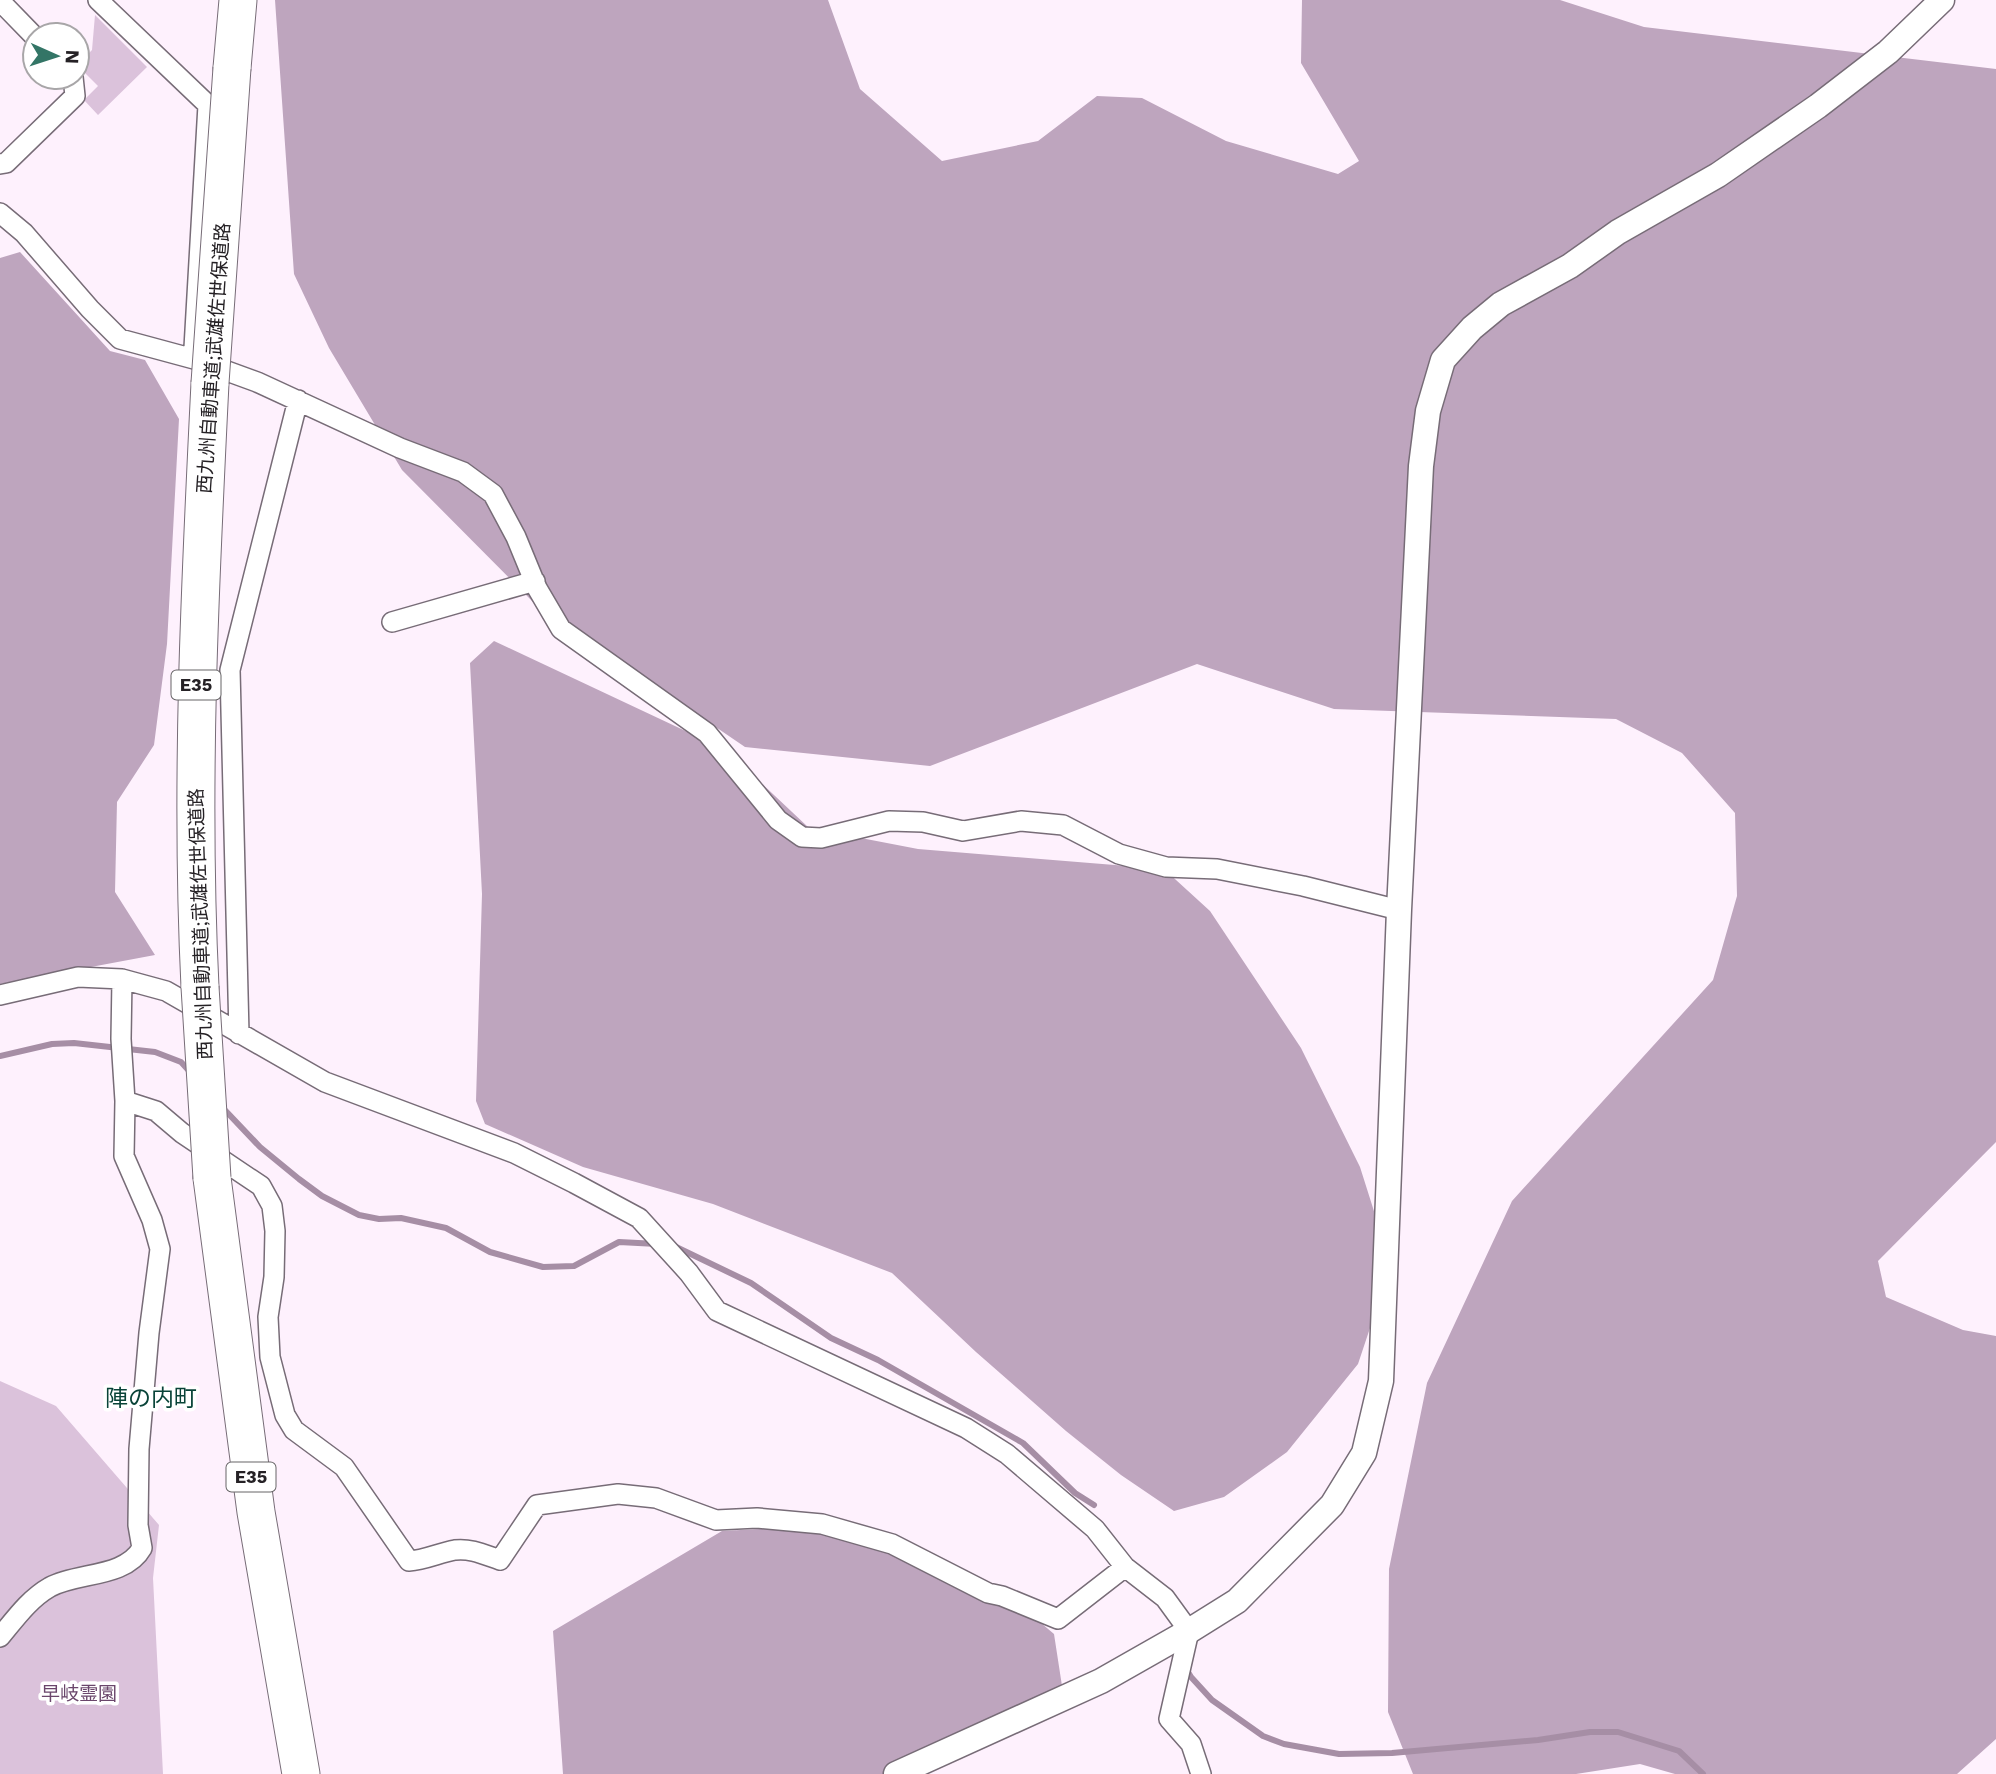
<svg xmlns="http://www.w3.org/2000/svg" width="1996" height="1774" viewBox="0 0 1996 1774" font-family="'Work Sans','Noto Sans JP',sans-serif">
  <style>
    .green { fill: #dbc2db }
    .forest { fill: #bea5be }
    .lines { fill: none; stroke-linecap: round; stroke-linejoin: round }
    .stream { stroke: #a68ea5; stroke-width: 6 }
    .minor-casing { stroke: #776c77; stroke-width: 22 }
    .tertiary-casing { stroke: #776c77; stroke-width: 27 }
    .motorway-casing { stroke: #776c77; stroke-width: 39 }
    .minor { stroke: #fff; stroke-width: 19 }
    .tertiary { stroke: #fff; stroke-width: 24 }
    .motorway { stroke: #fff; stroke-width: 37 }
    .motorway-bridge-casing { stroke: #776c77; stroke-width: 39; stroke-linecap: butt }
    .motorway-bridge { stroke: #fff; stroke-width: 37 }
    .labels { text-anchor: middle; stroke-width: 7; stroke-linejoin: round; paint-order: stroke }
    .shield { fill: #fff; stroke: #666466; stroke-width: 2 }
    .shield-label { font-size: 18px; font-weight: bold; fill: #252125 }
    .street-label { font-size: 19px; fill: #252125; stroke: #fff }
    .park-label { font-size: 19px; fill: #6a466b; stroke: #fff }
    .quarter-label { font-size: 23px; fill: #094338; stroke: #fff }
  </style>
  <rect width="100%" height="100%" fill="#fef1fd"/>
  <path class="green" d="M 95,15 L 147,67 L 98,115 L 84,100 L 98,86 L 77,65 L 92,50 Z
    M 0,1381 L 56,1406 L 159,1525 L 153,1578 L 163,1774 L 0,1774 Z"/>
  <path class="forest" d="M 275,0 L 828,0 L 860,89 L 942,161 L 1038,141 L 1097,96 L 1142,98 L 1226,141 L 1338,174 L 1359,161 L 1301,63 L 1302,0 L 1560,0 L 1644,27 L 1996,69 L 1996,1142 L 1878,1261 L 1886,1297 L 1963,1330 L 1996,1336 L 1996,1739 L 1957,1774 L 1675,1774 L 1640,1764 L 1576,1774 L 1413,1774 L 1388,1712 L 1389,1569 L 1427,1383 L 1512,1201 L 1713,980 L 1737,896 L 1735,813 L 1682,753 L 1616,719 L 1334,709 L 1197,664 L 930,766 L 745,747 L 534,603 L 402,470 L 329,348 L 294,274 Z
    M 20,252 L 110,351 L 145,360 L 179,419 L 167,644 L 154,745 L 117,802 L 115,892 L 155,955 L 0,984 L 0,258 Z
    M 494,641 L 726,750 L 809,828 L 918,849 L 1164,869 L 1210,911 L 1301,1048 L 1360,1167 L 1379,1227 L 1385,1283 L 1358,1364 L 1287,1452 L 1224,1497 L 1174,1511 L 1121,1475 L 1066,1431 L 976,1352 L 892,1273 L 713,1204 L 583,1167 L 485,1124 L 476,1101 L 482,894 L 470,663 Z
    M 780,1528 L 828,1528 L 868,1540 L 1028,1612 L 1054,1634 L 1062,1686 L 908,1774 L 563,1774 L 553,1631 L 722,1531 Z"/>
  <g class="lines">
    <path class="stream" d="M 0,1056 L 52,1044 L 74,1043 L 155,1052 L 181,1062 L 191,1073
      M 222,1107 L 260,1147 L 299,1179 L 322,1196 L 359,1215 L 379,1219 L 401,1218 L 446,1228 L 490,1252 L 543,1267 L 574,1266 L 619,1242 L 657,1244
      M 672,1245 L 751,1283 L 831,1338 L 878,1360 L 1023,1443 L 1075,1493 L 1094,1505
      M 1185,1667 L 1191,1677 L 1212,1700 L 1263,1736 L 1284,1744 L 1339,1754 L 1392,1753 L 1538,1740 L 1590,1732 L 1618,1732 L 1679,1751 L 1703,1774"/>
    <g class="minor-casing">
      <path id="minor" d="M 98,0 L 208,105 L 194,348
        M 0,1 L 35,37
        M 0,164 L 6,163 L 75,96 L 73,77
        M 0,213 L 24,233 L 90,309 L 120,339 L 194,359 L 257,382 L 400,448 L 463,472 L 493,494 L 516,537 L 537,588 L 561,629 L 707,733 L 778,820 L 802,837 L 821,838 L 889,821 L 923,822 L 963,831 L 1021,821 L 1063,825 L 1119,854 L 1166,867 L 1217,869 L 1303,886 L 1399,910
        M 392,622 L 535,581
        M 0,995 L 78,977 L 122,979 L 166,991 L 325,1082 L 514,1153 L 574,1183 L 639,1218 L 689,1273 L 717,1311 L 966,1428 L 1007,1454 L 1095,1529 L 1125,1567 L 1165,1598 L 1189,1631 L 1169,1719 L 1191,1744 L 1201,1774
        M 239,1034 L 230,670 L 298,400
        M 125,1101 L 156,1111 L 182,1133 L 261,1186 L 272,1206 L 275,1231 L 274,1277 L 268,1317 L 270,1357 L 285,1415 L 294,1430 L 344,1467 L 409,1561 C 425,1560 439,1553 455,1550 C 471,1548 485,1555 500,1560 L 537,1505 L 618,1494 L 656,1498 L 716,1520 L 757,1518 L 822,1524 L 892,1544 L 988,1593 L 1002,1596 L 1058,1619 L 1125,1567
        M 0,1637 C 15,1619 29,1599 50,1587 C 78,1572 125,1578 142,1548 L 138,1525 L 139,1449 L 149,1333 L 160,1249 L 152,1220 L 124,1156 L 125,1101 L 121,1039 L 122,979"/>
    </g>
    <g class="tertiary-casing">
      <path id="tertiary" d="M 896,1774 L 1101,1681 L 1189,1631 L 1237,1601 L 1332,1505 L 1364,1453 L 1381,1381 L 1399,910 L 1421,466 L 1428,411 L 1443,360 L 1472,328 L 1501,304 L 1570,266 L 1618,232 L 1718,175 L 1818,106 L 1888,52 L 1942,0"/>
    </g>
    <g class="motorway-casing">
      <path id="motorway" d="M 232,68 L 238,0
        M 200,987 C 190,785 200,584 210,383
        M 212,1178 L 256,1512 L 301,1774"/>
    </g>
    <use href="#minor" class="minor"/>
    <use href="#tertiary" class="tertiary"/>
    <use href="#motorway" class="motorway"/>
    <g class="motorway-bridge-casing">
      <path id="motorway-bridge" d="M 210,383 L 232,68
        M 200,987 L 212,1178"/>
    </g>
    <use href="#motorway-bridge" class="motorway-bridge"/>
  </g>
  <g class="labels">
    <g class="shield">
      <rect x="171.5" y="670.5" width="49" height="29" rx="5"/>
      <rect x="226.5" y="1462.5" width="49" height="29" rx="5"/>
    </g>
    <g class="shield-label">
      <text x="196" y="691">E35</text>
      <text x="251" y="1483">E35</text>
    </g>
    <g class="street-label">
      <text transform="translate(213 358) rotate(-86)" y="7">西九州自動車道;武雄佐世保道路</text>
      <text transform="translate(200 924) rotate(-92)" y="7">西九州自動車道;武雄佐世保道路</text>
    </g>
    <g class="park-label">
      <text x="79" y="1700">早岐霊園</text>
    </g>
    <g class="quarter-label">
      <text x="151" y="1406">陣の内町</text>
    </g>
  </g>
  <g transform="translate(56 56) rotate(93)"><circle r="33" fill="#ffffff" stroke="#a8a6a8" stroke-width="2"/>
  <path d="M0-5L12 26L0 18L-12 26Z" fill="#337566"/>
  <text y="-10" font-size="19" font-weight="bold" text-anchor="middle" fill="#252125">N</text>
  </g>
</svg>
